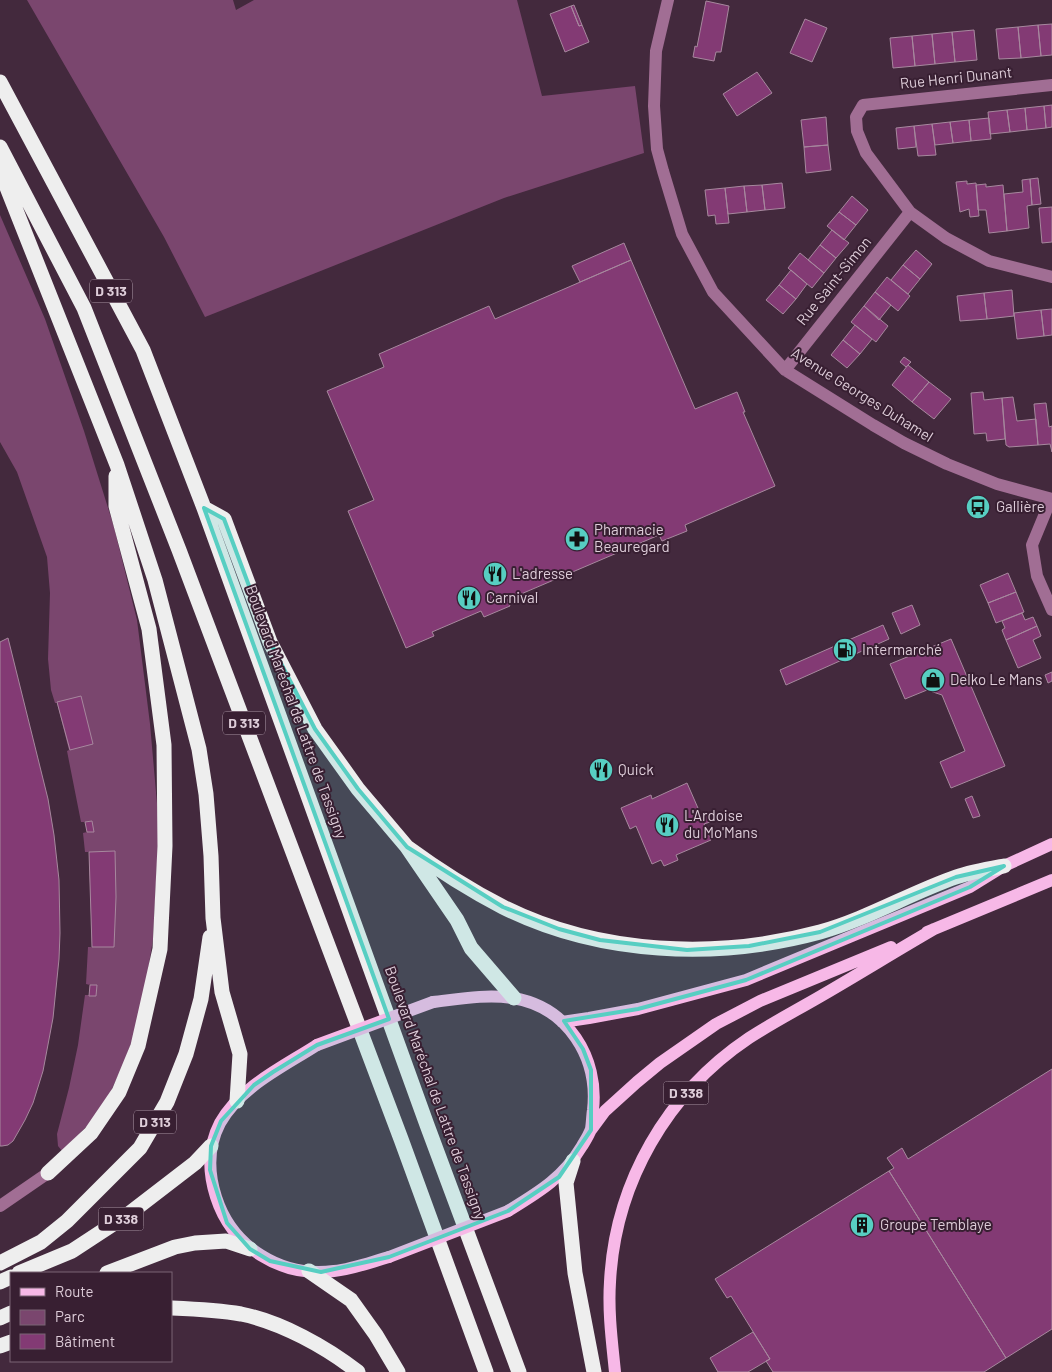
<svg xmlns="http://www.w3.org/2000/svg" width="1052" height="1372" viewBox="0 0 1052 1372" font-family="Barlow,sans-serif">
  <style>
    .green { fill: #7a466e }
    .building { fill: #833a74; stroke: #a7889e }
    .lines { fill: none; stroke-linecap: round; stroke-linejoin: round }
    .minor { stroke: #a16e94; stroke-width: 12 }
    .major { stroke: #f7b8e7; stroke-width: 12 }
    .highway { stroke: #eee; stroke-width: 15 }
    .major-bridge { stroke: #f7b8e7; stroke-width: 12 }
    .marked { fill: #57cec2; fill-opacity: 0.2; stroke: #57cec2; stroke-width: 4; stroke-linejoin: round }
    .labels { text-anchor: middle; stroke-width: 4; stroke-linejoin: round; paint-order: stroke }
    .shield { fill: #381f32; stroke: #ac99a7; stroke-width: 1 }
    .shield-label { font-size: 14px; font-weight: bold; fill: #decdd9 }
    .street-label { font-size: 15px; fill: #decdd9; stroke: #381f32 }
    .poi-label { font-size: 15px; fill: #decdd9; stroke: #381f32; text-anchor: start }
  </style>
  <rect width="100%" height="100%" fill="#43293d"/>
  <path class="green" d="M 27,0 L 233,0 L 236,10 L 254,0 L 517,0 L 542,96 L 635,86 L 644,153 L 504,198 L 205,317 L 164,237 Z
    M 0,215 L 45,319 L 84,431 L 114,527 L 137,620 L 150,724 L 159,826 L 153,939 L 145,989 L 133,1038 L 123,1065 L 110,1093 L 89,1124 L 62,1151 L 58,1146 L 57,1134 L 69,1088 L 78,1045 L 85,995 L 89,995 L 90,985 L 86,984 L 88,947 L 92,947 L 89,852 L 85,852 L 83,833 L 87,832 L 85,822 L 81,822 L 67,751 L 69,750 L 57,703 L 55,703 L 51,690 L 48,659 L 50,593 L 47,557 L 17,472 L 0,442 Z"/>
  <path class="building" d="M 706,1 L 729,6 L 721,52 L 716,52 L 714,61 L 693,57 L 695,46 L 697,47 Z
    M 574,5 L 582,25 L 579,26 L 571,6 Z
    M 571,6 L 579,26 L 582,25 L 589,42 L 565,52 L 550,14 Z
    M 805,19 L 827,28 L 812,62 L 790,53 Z
    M 1052,24 L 1052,55 L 1041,56 L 1038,25 Z
    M 1038,25 L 1041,56 L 1021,58 L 1018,27 Z
    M 1018,27 L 1021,58 L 999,59 L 996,29 Z
    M 974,30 L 977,60 L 955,62 L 952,32 Z
    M 952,32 L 955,62 L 935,64 L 932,34 Z
    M 932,34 L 935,64 L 915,66 L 912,36 Z
    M 912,36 L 915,66 L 893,68 L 890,38 Z
    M 757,72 L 772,93 L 737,116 L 723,94 Z
    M 1052,105 L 1052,127 L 1046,128 L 1044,106 Z
    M 1044,106 L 1046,128 L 1027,130 L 1025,108 Z
    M 1025,108 L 1027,130 L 1010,132 L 1007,110 Z
    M 1007,110 L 1010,132 L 990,134 L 988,112 Z
    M 826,117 L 828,145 L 804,147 L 801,120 Z
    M 989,118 L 991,139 L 971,141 L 969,120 Z
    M 969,120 L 971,141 L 953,143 L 950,122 Z
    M 950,122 L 953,143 L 935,145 L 932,124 Z
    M 932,124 L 936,155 L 918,156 L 914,126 Z
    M 914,126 L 916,147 L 898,149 L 896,128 Z
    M 828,145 L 831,170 L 806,173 L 804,147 Z
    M 1038,178 L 1041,204 L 1032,205 L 1030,179 Z
    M 1030,179 L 1032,205 L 1027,206 L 1029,228 L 1007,231 L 1004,194 L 1023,192 L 1022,180 Z
    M 967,181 L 967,184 L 976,183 L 979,216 L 970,217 L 969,209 L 960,212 L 956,182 Z
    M 782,183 L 785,208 L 765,210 L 762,185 Z
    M 986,184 L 986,187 L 1003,185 L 1007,231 L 989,233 L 986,210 L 978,210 L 976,185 Z
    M 762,185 L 765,210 L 747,212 L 744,186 Z
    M 744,186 L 747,212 L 728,214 L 725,188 Z
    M 725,188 L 729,223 L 716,224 L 715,215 L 708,216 L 705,190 Z
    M 852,196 L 868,210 L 856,225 L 839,212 Z
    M 1052,207 L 1052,242 L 1042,243 L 1039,208 Z
    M 839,212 L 856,225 L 844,240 L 827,226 Z
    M 832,230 L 849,243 L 836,258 L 820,245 Z
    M 624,243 L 631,260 L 580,282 L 572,266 Z
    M 820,245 L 836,258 L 824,273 L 808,260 Z
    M 916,250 L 932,264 L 920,279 L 903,265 Z
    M 800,253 L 824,273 L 812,288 L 788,268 Z
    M 631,260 L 695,409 L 737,392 L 745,412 L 743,412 L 775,486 L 685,525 L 687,531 L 662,541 L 659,535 L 507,600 L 510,606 L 484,617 L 481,611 L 432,632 L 434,636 L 406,648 L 348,511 L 374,500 L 327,391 L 384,367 L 379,354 L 489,306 L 495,319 Z
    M 903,265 L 920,279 L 908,294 L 891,280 Z
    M 791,270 L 807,284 L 796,299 L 779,285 Z
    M 887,277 L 910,296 L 898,311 L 875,292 Z
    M 779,285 L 796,299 L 783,314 L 766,300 Z
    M 1012,290 L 1014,316 L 987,319 L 984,293 Z
    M 875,292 L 891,305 L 879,320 L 864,306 Z
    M 984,293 L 987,319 L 960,321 L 957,296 Z
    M 864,306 L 888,326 L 876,342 L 851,322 Z
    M 1052,309 L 1052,335 L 1044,336 L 1041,310 Z
    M 1041,310 L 1044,336 L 1017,339 L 1014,313 Z
    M 855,325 L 872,339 L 860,354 L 843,340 Z
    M 843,340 L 860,354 L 847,368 L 831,355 Z
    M 904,357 L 911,362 L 906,367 L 900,362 Z
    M 908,365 L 929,382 L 912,402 L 892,385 Z
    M 929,382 L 951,399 L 934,419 L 912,402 Z
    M 983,392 L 984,400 L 1002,398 L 1005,439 L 987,441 L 986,433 L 974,434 L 971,393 Z
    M 1013,397 L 1017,421 L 1036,419 L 1038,445 L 1009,447 L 1006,445 L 1002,398 Z
    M 1046,403 L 1049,427 L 1052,426 L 1052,452 L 1050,444 L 1038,445 L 1034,404 Z
    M 1008,573 L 1016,592 L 988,603 L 980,585 Z
    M 1016,592 L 1024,612 L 996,623 L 988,603 Z
    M 912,605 L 920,625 L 901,634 L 892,613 Z
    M 1022,613 L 1025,620 L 1033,617 L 1037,626 L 1006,640 L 1002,630 L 1005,628 L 1002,621 Z
    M 883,625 L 889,639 L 786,685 L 780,670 Z
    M 1037,626 L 1041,636 L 1033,640 L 1041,658 L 1018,668 L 1006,640 Z
    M 8,638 L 48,799 L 54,835 L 59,880 L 60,933 L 59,959 L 53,1018 L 43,1071 L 33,1103 L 25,1120 L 13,1141 L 8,1145 L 2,1146 L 0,1146 L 0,642 Z
    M 951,639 L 1005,766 L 951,788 L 940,762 L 965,751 L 942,695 L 927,690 L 905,699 L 890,664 Z
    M 1052,672 L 1052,681 L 1048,683 L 1045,675 Z
    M 81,696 L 93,744 L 70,750 L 57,702 Z
    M 687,783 L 701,815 L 707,813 L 710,822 L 704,824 L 711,840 L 676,855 L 678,860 L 664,866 L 661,860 L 652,864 L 636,826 L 630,829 L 621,808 L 651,795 L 652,799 Z
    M 972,796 L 980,816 L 973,818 L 965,799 Z
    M 92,821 L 94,832 L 87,832 L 85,822 Z
    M 115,851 L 116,897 L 114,947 L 92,947 L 89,852 Z
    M 90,985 L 97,985 L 96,996 L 89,996 Z
    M 1052,1069 L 1052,1329 L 1006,1358 L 889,1171 L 894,1168 L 887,1158 L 902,1148 L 908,1159 Z
    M 889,1171 L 1006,1358 L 984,1372 L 773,1372 L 766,1361 L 770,1359 L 731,1296 L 727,1298 L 715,1279 Z
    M 753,1332 L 770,1359 L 748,1372 L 718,1372 L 710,1358 Z"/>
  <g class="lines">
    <path class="minor" d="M 668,0 L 656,51 L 654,106 L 657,149 L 663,171 L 682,234 L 713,292 L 785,370 L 873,425 L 904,443 L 947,464 L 997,484 L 1052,499
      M 1052,85 L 863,105 L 856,117 L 857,131 L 866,153 L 910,212 L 946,238 L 989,261 L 1052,277
      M 785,370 L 910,212
      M 1051,499 L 1032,545 L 1037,576 L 1052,610
      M 0,1206 L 48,1173"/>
    <path class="major" d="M 927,932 L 1052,880
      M 433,1002 C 459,999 486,994 513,998 C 568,1007 599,1058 593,1110 C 592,1116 592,1124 591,1129 C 589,1135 585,1141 582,1146 C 563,1178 539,1192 508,1211
      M 562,1022 L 589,1018 L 638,1009 L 746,980 L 970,887 L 1004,866 L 1052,844
      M 317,1045 C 283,1067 241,1086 220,1123 C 208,1146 208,1172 216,1197 C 232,1247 281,1278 334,1271 C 353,1269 371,1262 389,1257
      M 591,1130 L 605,1111 L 637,1082 L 660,1063 L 716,1024 L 760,1001 L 891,947
      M 615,1372 C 612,1342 608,1312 610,1282 C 615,1183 667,1093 749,1038 C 772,1023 797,1010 821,996 C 859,974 896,951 934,929"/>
    <path class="highway" d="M 0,82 L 143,350 L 204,508 L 427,1125 L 519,1372
      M 0,147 L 84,308 L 179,550 L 401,1139 L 486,1372
      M 0,170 L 117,465 L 155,580 L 199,749 L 206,794 L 211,856 L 213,918 L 222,992 L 240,1054 L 237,1101
      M 204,508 L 224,519 L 270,642 L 315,729 L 358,789 L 407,847 L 457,920 L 471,948 L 514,998
      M 407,847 C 437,869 470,890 503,907 C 599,955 717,960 820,932 C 867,919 910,893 956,877 C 971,872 988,869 1004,866
      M 573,1161 L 566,1183 L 575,1273 L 594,1372
      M 48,1173 L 91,1133 L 119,1092 L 138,1046 L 160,949 L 165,846 L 164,745 L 149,629 L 116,506 L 116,476
      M 0,1263 L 41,1242 L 67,1221 L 140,1148 L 167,1102 L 186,1054 L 201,999 L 210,937
      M 309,1271 L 351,1300 L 376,1335 L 398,1372
      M 19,1273 L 72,1251 L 130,1213 L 195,1163 L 211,1146
      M 107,1273 L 175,1247 L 195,1243 L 226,1241 L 250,1249
      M 0,1282 L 11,1277
      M 171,1308 C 194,1309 218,1310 241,1314 C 281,1322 326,1347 358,1372
      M 0,1318 L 11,1313
      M 0,1346 L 11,1342"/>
    <path class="major-bridge" d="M 317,1045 L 433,1002
      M 389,1257 L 508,1211"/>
  </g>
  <path class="marked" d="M 204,508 L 224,519 L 270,642 L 315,729 L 358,789 L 407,847 L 503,907 L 559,929 L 600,940 L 687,950 L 749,946 L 820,932 L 956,877 L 1004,866 L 970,887 L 746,980 L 638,1009 L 564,1021 L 583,1049 L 591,1070 L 591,1130 L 559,1177 L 508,1211 L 389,1257 L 321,1272 L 270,1261 L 250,1249 L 227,1223 L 210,1170 L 211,1146 L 221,1121 L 254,1085 L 273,1072 L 317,1045 L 389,1019 Z"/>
  <defs>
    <g id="bus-disc" transform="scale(1.25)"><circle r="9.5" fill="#57cec2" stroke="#381f32"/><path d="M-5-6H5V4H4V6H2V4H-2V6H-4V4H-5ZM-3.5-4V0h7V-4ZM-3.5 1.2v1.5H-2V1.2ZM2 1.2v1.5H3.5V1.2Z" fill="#111"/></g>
    <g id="pharmacy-disc" transform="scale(1.25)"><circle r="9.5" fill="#57cec2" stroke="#381f32"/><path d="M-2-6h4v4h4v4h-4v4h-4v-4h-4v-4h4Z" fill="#111"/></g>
    <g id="restaurant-disc" transform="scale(1.25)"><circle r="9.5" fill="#57cec2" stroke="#381f32"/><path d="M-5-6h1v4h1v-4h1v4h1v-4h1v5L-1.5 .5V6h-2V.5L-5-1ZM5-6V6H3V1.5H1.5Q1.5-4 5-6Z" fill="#111"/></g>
    <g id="fuel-disc" transform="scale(1.25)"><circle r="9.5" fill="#57cec2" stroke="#381f32"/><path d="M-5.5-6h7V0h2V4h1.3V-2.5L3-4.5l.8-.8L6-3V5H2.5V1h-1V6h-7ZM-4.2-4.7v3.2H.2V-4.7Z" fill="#111"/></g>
    <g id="shop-disc" transform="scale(1.25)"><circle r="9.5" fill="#57cec2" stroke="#381f32"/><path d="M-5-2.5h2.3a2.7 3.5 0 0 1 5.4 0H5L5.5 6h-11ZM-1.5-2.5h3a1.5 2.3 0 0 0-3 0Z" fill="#111"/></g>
    <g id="building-disc" transform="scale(1.25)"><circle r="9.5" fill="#57cec2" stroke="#381f32"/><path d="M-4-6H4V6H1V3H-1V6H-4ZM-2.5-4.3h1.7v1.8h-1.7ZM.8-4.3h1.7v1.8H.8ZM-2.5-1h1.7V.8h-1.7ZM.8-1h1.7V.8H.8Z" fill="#111"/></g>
  </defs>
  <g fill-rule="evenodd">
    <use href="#bus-disc" x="978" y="507"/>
    <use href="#pharmacy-disc" x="577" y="539"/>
    <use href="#restaurant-disc" x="495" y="574"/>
    <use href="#restaurant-disc" x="469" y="598"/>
    <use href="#fuel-disc" x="845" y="650"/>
    <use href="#shop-disc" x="933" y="680"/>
    <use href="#restaurant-disc" x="601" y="770"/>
    <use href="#restaurant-disc" x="667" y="825"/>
    <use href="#building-disc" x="862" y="1225"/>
  </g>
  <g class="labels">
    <g class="shield">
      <rect x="90" y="279.5" width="42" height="23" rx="4"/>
      <rect x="223" y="711.5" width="42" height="23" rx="4"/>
      <rect x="663.5" y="1081.5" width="45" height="23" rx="4"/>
      <rect x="134" y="1110.5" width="42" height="23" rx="4"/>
      <rect x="98.5" y="1207.5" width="45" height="23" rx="4"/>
    </g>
    <g class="shield-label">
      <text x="111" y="296">D 313</text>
      <text x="244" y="728">D 313</text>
      <text x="686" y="1098">D 338</text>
      <text x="155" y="1127">D 313</text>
      <text x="121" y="1224">D 338</text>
    </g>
    <g class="street-label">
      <text transform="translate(956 78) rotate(-6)" y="5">Rue Henri Dunant</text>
      <text transform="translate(834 281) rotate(-51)" y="5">Rue Saint-Simon</text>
      <text transform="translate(862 395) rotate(32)" y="5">Avenue Georges Duhamel</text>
      <text transform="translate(296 712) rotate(70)" y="5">Boulevard Maréchal de Lattre de Tassigny</text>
      <text transform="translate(435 1093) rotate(70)" y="5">Boulevard Maréchal de Lattre de Tassigny</text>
    </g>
    <g class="poi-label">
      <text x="996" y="512">Gallière</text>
      <text x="594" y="535">Pharmacie<tspan x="594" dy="17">Beauregard</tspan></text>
      <text x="512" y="579">L'adresse</text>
      <text x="486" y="603">Carnival</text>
      <text x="862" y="655">Intermarché</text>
      <text x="950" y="685">Delko Le Mans</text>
      <text x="618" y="775">Quick</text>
      <text x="684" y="821">L'Ardoise<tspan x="684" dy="17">du Mo'Mans</tspan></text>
      <text x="880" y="1230">Groupe Temblaye</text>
    </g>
  </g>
  <rect x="10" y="1272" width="162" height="90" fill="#381f32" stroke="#7a6575"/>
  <rect x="20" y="1288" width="25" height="8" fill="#f7b8e7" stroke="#7a6575"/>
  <text x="55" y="1297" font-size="15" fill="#decdd9">Route</text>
  <rect x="20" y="1310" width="25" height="15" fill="#7a466e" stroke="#7a6575"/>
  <text x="55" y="1322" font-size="15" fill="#decdd9">Parc</text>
  <rect x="20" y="1334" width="25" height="15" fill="#833a74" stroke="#7a6575"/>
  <text x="55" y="1347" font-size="15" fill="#decdd9">Bâtiment</text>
</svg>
